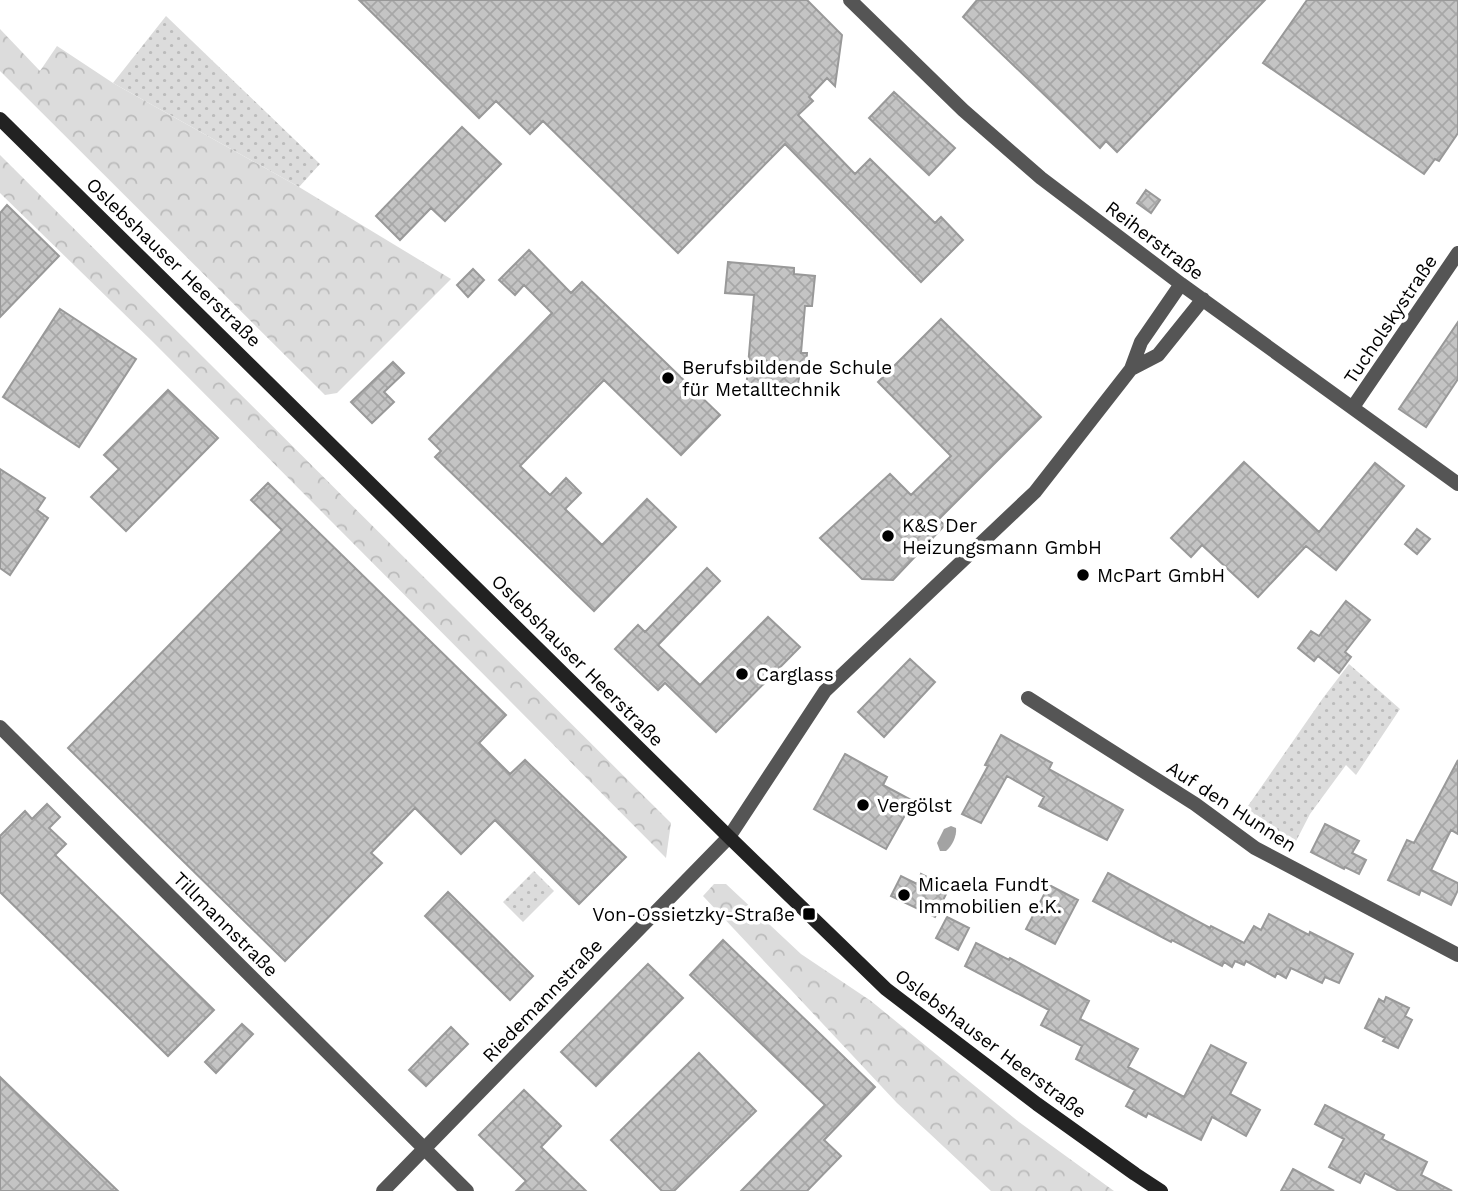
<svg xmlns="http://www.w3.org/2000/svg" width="1458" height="1191" viewBox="0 0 1458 1191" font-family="'Work Sans',sans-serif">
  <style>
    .grass { fill: url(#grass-dots) }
    .forest { fill: url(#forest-crowns) }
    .water { fill: #a3a3a3 }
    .building { fill: url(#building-cross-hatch); stroke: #999; stroke-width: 2 }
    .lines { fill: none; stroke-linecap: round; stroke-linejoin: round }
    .street { stroke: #555; stroke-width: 14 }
    .secondary { stroke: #222; stroke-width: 14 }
    .poi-dot { fill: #000; stroke: #fff; stroke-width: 2.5 }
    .labels { text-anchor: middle; stroke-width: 7; stroke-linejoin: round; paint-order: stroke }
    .street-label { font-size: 19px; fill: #000; stroke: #fff }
    .poi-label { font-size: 19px; fill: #000; stroke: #fff; text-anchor: start }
  </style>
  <defs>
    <pattern id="grass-dots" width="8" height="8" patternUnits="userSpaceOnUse" patternTransform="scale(1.75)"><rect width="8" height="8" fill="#dcdcdc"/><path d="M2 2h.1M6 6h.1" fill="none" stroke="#bbb" stroke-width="1.8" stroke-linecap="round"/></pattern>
    <pattern id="forest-crowns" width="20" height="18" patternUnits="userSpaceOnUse" patternTransform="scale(1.75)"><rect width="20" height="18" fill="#dcdcdc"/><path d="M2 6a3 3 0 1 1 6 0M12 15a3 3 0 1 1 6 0" fill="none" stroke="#bbb"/></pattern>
    <pattern id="building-cross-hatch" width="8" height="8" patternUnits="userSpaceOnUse" patternTransform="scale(1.75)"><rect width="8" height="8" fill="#c4c4c4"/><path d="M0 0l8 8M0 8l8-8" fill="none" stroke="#a7a7a7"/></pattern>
  </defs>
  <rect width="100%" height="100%" fill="#fff"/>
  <path class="grass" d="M 166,16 L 320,164 L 299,187 L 113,83 Z
    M 1349,664 L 1400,709 L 1356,775 L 1346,765 L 1310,814 L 1294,845 L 1241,816 L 1323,698 Z
    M 534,871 L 554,891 L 523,922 L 503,902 Z"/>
  <path class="forest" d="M 0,29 L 40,71 L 57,46 L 113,83 L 299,187 L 451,279 L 337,393 L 325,395 L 0,71 Z
    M 0,155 L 671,823 L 666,858 L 153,342 L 0,193 Z
    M 714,884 L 726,884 L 801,954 L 871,1001 L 1019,1122 L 1114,1191 L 991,1191 L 897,1103 L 703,896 Z"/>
  <path class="water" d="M 951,826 L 956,828 C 957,836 952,846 946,851 L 940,851 L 937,843 L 944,829 Z"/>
  <path class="building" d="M 359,0 L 807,0 L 842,35 L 835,86 L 827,78 L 809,97 L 813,101 L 798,115 L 855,174 L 870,159 L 935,223 L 941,217 L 963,240 L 921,282 L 785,144 L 678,253 L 543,121 L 530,134 L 496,101 L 479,118 Z
    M 977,0 L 1265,0 L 1117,152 L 1106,141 L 1100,148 L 963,17 Z
    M 1307,0 L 1458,0 L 1458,133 L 1439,161 L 1435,159 L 1424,174 L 1263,63 Z
    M 894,92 L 955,148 L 929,175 L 869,118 Z
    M 462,127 L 501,164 L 445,221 L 431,208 L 400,240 L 376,216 Z
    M 1146,190 L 1160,200 L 1151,213 L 1137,203 Z
    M 7,205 L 59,256 L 0,317 L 0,213 Z
    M 529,250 L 571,293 L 582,282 L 720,415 L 681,455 L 604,380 L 520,466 L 550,495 L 566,478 L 581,493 L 565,509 L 602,545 L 647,499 L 676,527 L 594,611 L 435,457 L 441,451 L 429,439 L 552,313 L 524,285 L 515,295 L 499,280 Z
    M 728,262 L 794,268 L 794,274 L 815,276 L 812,306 L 805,306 L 801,353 L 807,353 L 806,369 L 800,369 L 797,395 L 746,390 L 754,295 L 725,293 Z
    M 473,269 L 484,280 L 468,297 L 457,285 Z
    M 60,309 L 136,359 L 79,447 L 3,397 Z
    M 941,319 L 1041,417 L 938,520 L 945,525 L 893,580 L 862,579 L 820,538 L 890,474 L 911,495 L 951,456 L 878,382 Z
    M 1458,322 L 1458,379 L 1426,427 L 1399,409 Z
    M 393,362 L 404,373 L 384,392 L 394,402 L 372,423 L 351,402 Z
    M 168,390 L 218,438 L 126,531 L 91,497 L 119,469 L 104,455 Z
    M 1244,462 L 1319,532 L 1375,463 L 1404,486 L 1336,570 L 1306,546 L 1258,597 L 1202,545 L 1191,557 L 1171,538 Z
    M 0,469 L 45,498 L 37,510 L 48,518 L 10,575 L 0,568 Z
    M 268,483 L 506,715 L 479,743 L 510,774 L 525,760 L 626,857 L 579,904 L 495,820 L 461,854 L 415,808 L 371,853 L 382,863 L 285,961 L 68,748 L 282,530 L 251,500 Z
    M 1417,529 L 1430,539 L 1417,554 L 1405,544 Z
    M 707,568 L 720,581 L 658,645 L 700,685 L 768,617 L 800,647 L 716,732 L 665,683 L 658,690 L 615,649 L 638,625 L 645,632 Z
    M 1346,601 L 1370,620 L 1345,652 L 1351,657 L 1339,673 L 1318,656 L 1314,661 L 1298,648 L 1311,631 L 1319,636 Z
    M 910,659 L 935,682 L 884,737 L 858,712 Z
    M 1001,735 L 1052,763 L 1049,769 L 1123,810 L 1107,840 L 1039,806 L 1044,797 L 1007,776 L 981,823 L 962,814 L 988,766 L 985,765 Z
    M 845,754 L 887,777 L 883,785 L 913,801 L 886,849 L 814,809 Z
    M 1458,760 L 1458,834 L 1451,830 L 1431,870 L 1458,883 L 1458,890 L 1451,905 L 1421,890 L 1419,895 L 1388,880 L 1407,840 L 1414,843 Z
    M 47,804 L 60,817 L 49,828 L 66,844 L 55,855 L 214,1010 L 168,1056 L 0,892 L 0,836 L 25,811 L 32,819 Z
    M 1325,824 L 1359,841 L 1352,853 L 1366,860 L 1359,874 L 1345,867 L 1344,869 L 1311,852 Z
    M 1108,873 L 1210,928 L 1211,926 L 1244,943 L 1254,926 L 1261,930 L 1269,914 L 1309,935 L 1310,932 L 1353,954 L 1339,983 L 1325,977 L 1322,983 L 1291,968 L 1286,978 L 1277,973 L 1275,977 L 1246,961 L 1244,965 L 1235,961 L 1232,967 L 1224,962 L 1222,966 L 1172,940 L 1171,942 L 1093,901 Z
    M 921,874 L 949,888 L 935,917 L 891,896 L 901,876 L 917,884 Z
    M 1049,885 L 1078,900 L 1055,944 L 1026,929 Z
    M 448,892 L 533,976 L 510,1000 L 425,916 Z
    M 947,917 L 969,928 L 958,950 L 936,938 Z
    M 723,940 L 875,1087 L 824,1140 L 841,1156 L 807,1191 L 741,1191 L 825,1105 L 690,975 Z
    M 976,943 L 1009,960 L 1010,958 L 1089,1001 L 1080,1019 L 1138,1049 L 1128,1067 L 1184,1097 L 1211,1045 L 1246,1063 L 1230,1094 L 1260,1110 L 1246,1136 L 1212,1117 L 1201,1140 L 1148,1113 L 1146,1117 L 1126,1106 L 1135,1090 L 1076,1059 L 1082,1046 L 1041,1025 L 1049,1010 L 965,966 Z
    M 648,964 L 683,998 L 596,1086 L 561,1052 Z
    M 1386,997 L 1409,1008 L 1405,1016 L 1412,1020 L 1398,1048 L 1383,1041 L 1385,1038 L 1365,1028 L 1379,999 L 1384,1002 Z
    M 242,1024 L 253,1034 L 216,1073 L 205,1062 Z
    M 451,1027 L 468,1044 L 426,1086 L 409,1070 Z
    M 699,1053 L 756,1111 L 674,1191 L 662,1191 L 611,1140 Z
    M 0,1077 L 118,1191 L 0,1191 Z
    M 524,1090 L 561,1126 L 541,1147 L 586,1191 L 516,1191 L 526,1181 L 479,1135 Z
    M 1325,1105 L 1384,1135 L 1382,1139 L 1427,1162 L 1421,1175 L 1452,1191 L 1399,1191 L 1365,1173 L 1360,1183 L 1329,1167 L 1344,1139 L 1315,1124 Z
    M 1293,1169 L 1334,1191 L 1281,1191 Z"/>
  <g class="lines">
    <path class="street" d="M 850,0 L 963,110 L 1041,178 L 1181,284 L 1458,484
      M 1131,369 L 1158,355 L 1203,299
      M 1353,407 L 1458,253
      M 1028,698 L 1195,804 L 1255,848 L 1458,955
      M 0,727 L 467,1191
      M 383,1191 L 729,837 L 825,691 L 1035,492 L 1131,369 L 1141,342 L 1181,284"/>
    <path class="secondary" d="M 0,119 L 729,837 L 886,989 L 1037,1104 L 1135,1174 L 1161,1191"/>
  </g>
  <g class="poi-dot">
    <circle cx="668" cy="378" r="7"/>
    <circle cx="888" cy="536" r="7"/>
    <circle cx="1083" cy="575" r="7"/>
    <circle cx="742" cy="674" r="7"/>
    <circle cx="863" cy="805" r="7"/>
    <circle cx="904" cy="895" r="7"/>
    <rect x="802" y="907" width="14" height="14" rx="3.5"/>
  </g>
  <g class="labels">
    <g class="street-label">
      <text transform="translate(1155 240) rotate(37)" y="7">Reiherstraße</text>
      <text transform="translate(174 262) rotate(44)" y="7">Oslebshauser Heerstraße</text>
      <text transform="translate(1390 319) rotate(-56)" y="7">Tucholskystraße</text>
      <text transform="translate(578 660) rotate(45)" y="7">Oslebshauser Heerstraße</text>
      <text transform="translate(1232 806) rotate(33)" y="7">Auf den Hunnen</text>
      <text transform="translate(226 924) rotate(45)" y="7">Tillmannstraße</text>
      <text transform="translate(542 1000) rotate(-46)" y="7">Riedemannstraße</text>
      <text transform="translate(991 1043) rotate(37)" y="7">Oslebshauser Heerstraße</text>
    </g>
    <g class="poi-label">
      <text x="682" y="374">Berufsbildende Schule<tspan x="682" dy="22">für Metalltechnik</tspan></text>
      <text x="902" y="532">K&amp;S Der<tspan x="902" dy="22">Heizungsmann GmbH</tspan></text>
      <text x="1097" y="582">McPart GmbH</text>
      <text x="756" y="681">Carglass</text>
      <text x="877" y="812">Vergölst</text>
      <text x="918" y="891">Micaela Fundt<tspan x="918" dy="22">Immobilien e.K.</tspan></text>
      <text x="795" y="921" text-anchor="end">Von-Ossietzky-Straße</text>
    </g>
  </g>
</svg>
